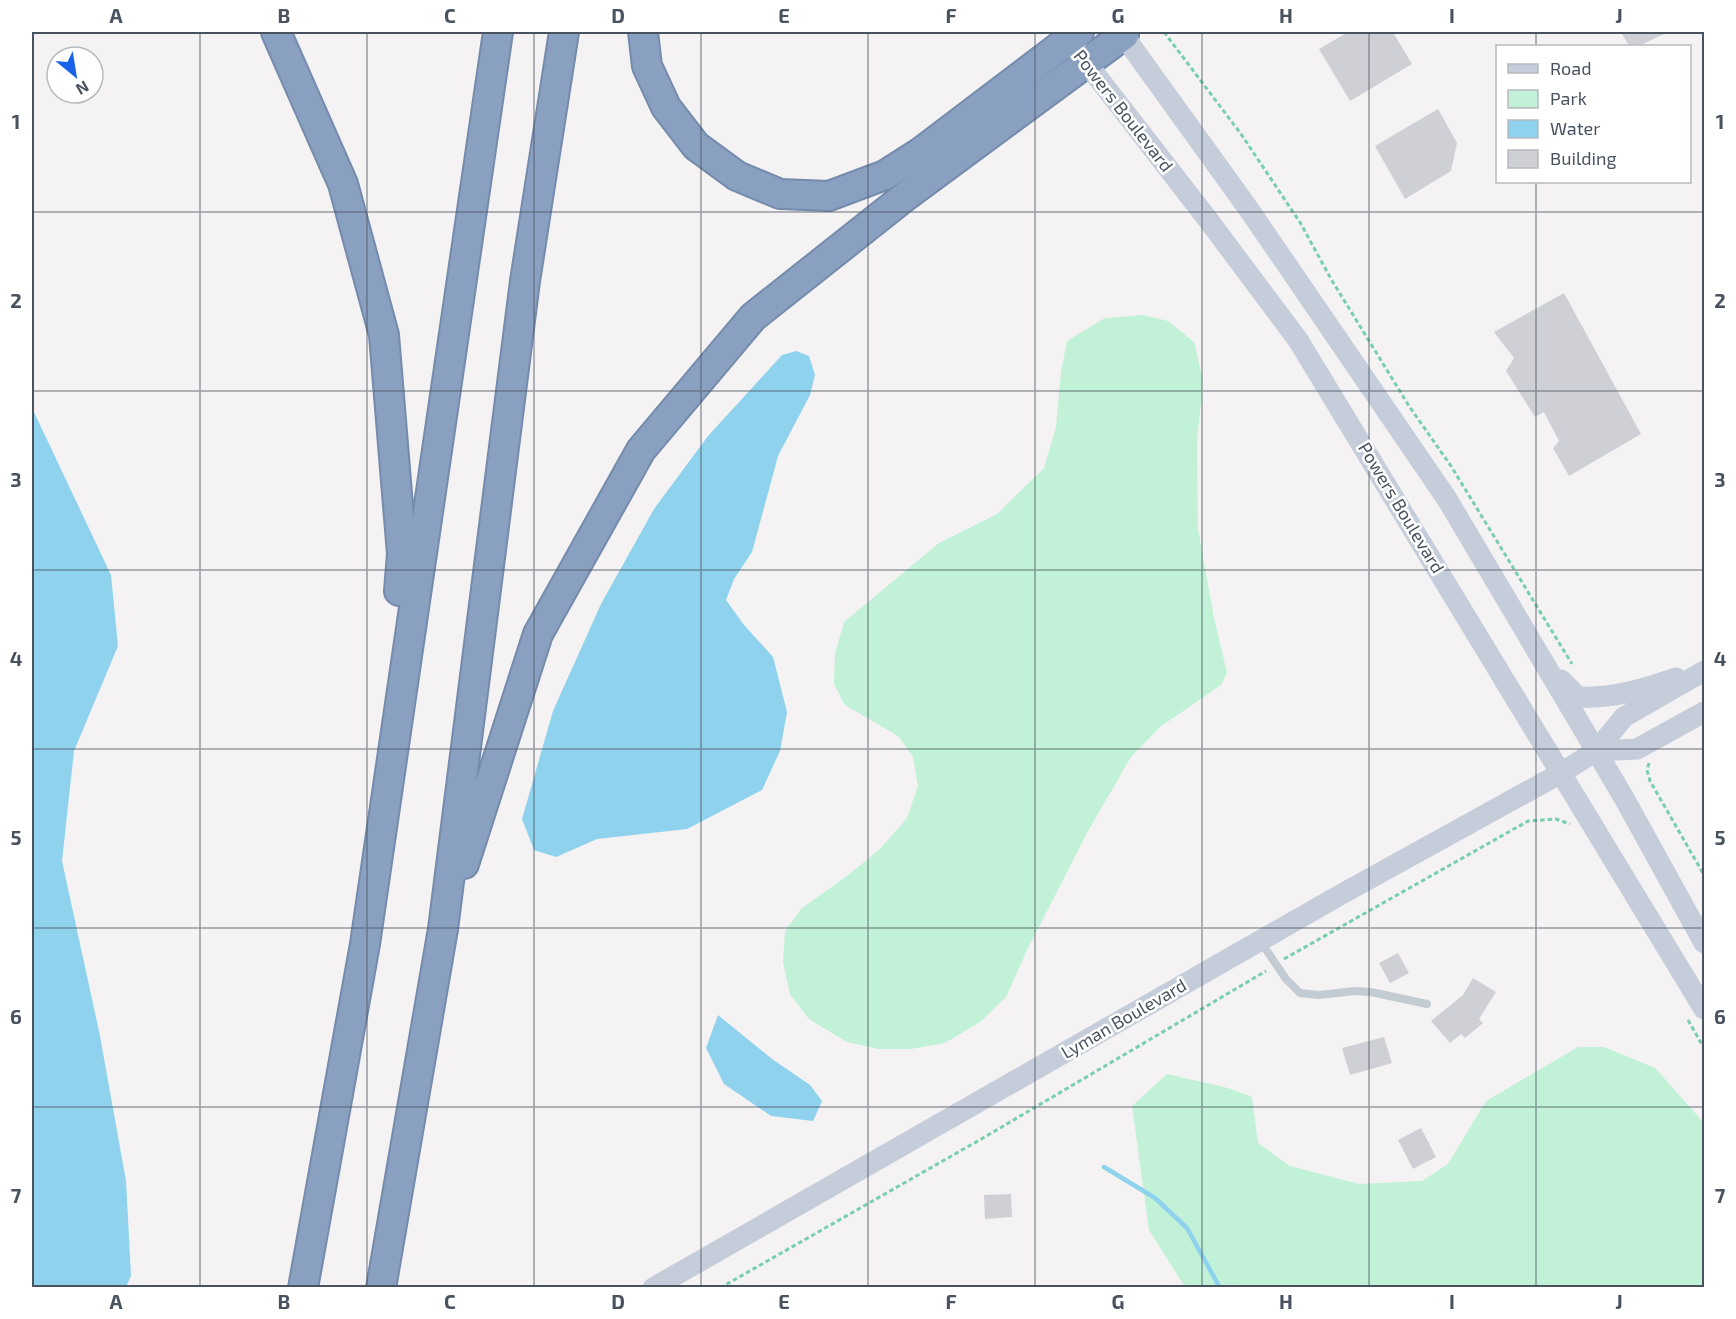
<svg xmlns="http://www.w3.org/2000/svg" width="1736" height="1319" viewBox="0 0 1736 1319" font-family="'Exo 2',sans-serif">
  <style>
    .green { fill: #c1f1d7 }
    .water { fill: #8ed2ee }
    .lines { fill: none; stroke-linecap: round; stroke-linejoin: round }
    .stream { stroke: #8ed2ee; stroke-width: 4.5 }
    .building { fill: #ced0d6 }
    .highway-casing { stroke: #758bac; stroke-width: 32 }
    .path { stroke: #78cfab; stroke-width: 3; stroke-dasharray: 4.5 3; stroke-linecap: butt }
    .lane { stroke: #c3cbd3; stroke-width: 8 }
    .secondary { stroke: #c5cdda; stroke-width: 21 }
    .highway { stroke: #8aa0c0; stroke-width: 28 }
    .grid { fill: none; stroke: #495360; stroke-width: 1.5; stroke-opacity: 0.55 }
    .labels { text-anchor: middle; stroke-width: 5; stroke-linejoin: round; paint-order: stroke }
    .street-label { font-size: 18px; fill: #495360; stroke: #fff }
    .neatline { fill: none; stroke: #495360; stroke-width: 2 }
    .grid-label { font-size: 20px; text-anchor: middle; font-weight: bold; fill: #495360 }
  </style>
  <rect width="100%" height="100%" fill="#f4f2f2"/>
  <path class="green" d="M 1142,315 L 1168,321 L 1194,342 L 1203,381 L 1197,442 L 1198,529 L 1214,618 L 1227,673 L 1221,685 L 1160,727 L 1131,757 L 1088,831 L 1027,950 L 1006,997 L 980,1022 L 945,1043 L 911,1049 L 879,1049 L 847,1042 L 809,1019 L 790,994 L 783,962 L 785,931 L 802,908 L 847,876 L 880,849 L 907,818 L 918,786 L 913,757 L 898,736 L 845,705 L 834,684 L 835,654 L 844,622 L 939,543 L 997,514 L 1044,468 L 1056,427 L 1061,372 L 1067,341 L 1105,318 Z
    M 1578,1047 L 1604,1047 L 1655,1068 L 1704,1123 L 1704,1287 L 1185,1287 L 1149,1230 L 1132,1106 L 1167,1074 L 1228,1088 L 1252,1097 L 1258,1143 L 1290,1166 L 1359,1184 L 1422,1181 L 1448,1164 L 1486,1101 Z"/>
  <path class="water" d="M 796,351 L 809,356 L 815,375 L 810,395 L 778,456 L 752,552 L 734,579 L 726,600 L 744,625 L 773,657 L 787,712 L 780,751 L 762,790 L 687,829 L 597,839 L 556,857 L 534,850 L 522,819 L 553,711 L 601,604 L 654,509 L 708,436 L 782,355 Z
    M 32,408 L 111,575 L 118,646 L 74,751 L 62,861 L 100,1036 L 126,1181 L 131,1276 L 126,1287 L 32,1287 Z
    M 718,1015 L 772,1059 L 810,1085 L 822,1101 L 813,1121 L 771,1116 L 724,1084 L 706,1048 Z"/>
  <g class="lines">
    <path class="stream" d="M 1104,1167 L 1155,1198 L 1187,1228 L 1220,1288"/>
  </g>
  <path class="building" d="M 1348,32 L 1389,32 L 1394,34 L 1412,64 L 1350,101 L 1319,49 Z
    M 1621,32 L 1668,32 L 1639,46 L 1629,46 Z
    M 1438,109 L 1457,143 L 1451,171 L 1405,199 L 1375,146 Z
    M 1564,293 L 1641,434 L 1569,476 L 1553,448 L 1559,441 L 1544,412 L 1535,417 L 1506,371 L 1514,358 L 1494,332 Z
    M 1398,953 L 1409,973 L 1390,983 L 1379,963 Z
    M 1473,978 L 1496,992 L 1479,1019 L 1483,1023 L 1465,1038 L 1461,1034 L 1450,1043 L 1431,1021 L 1463,995 Z
    M 1384,1037 L 1392,1063 L 1350,1075 L 1342,1048 Z
    M 1421,1128 L 1436,1157 L 1413,1169 L 1398,1140 Z
    M 1011,1194 L 1012,1217 L 985,1219 L 984,1195 Z"/>
  <g class="lines">
    <g class="highway-casing">
      <path id="highway" d="M 276,32 L 343,184 L 384,335 L 402,554 L 399,591
        M 643,32 L 647,66 L 666,107 L 696,146 L 737,176 L 780,194 L 829,196 L 885,175 L 921,152 L 1079,32
        M 464,864 L 538,634 L 641,450 L 753,317 L 907,195 L 1124,35
        M 303,1288 L 365,944 L 498,32
        M 381,1288 L 443,929 L 525,281 L 564,32"/>
    </g>
    <path class="path" d="M 1164,32 L 1241,134 L 1301,224 L 1331,279 L 1409,406 L 1451,466 L 1572,664
      M 1649,763 L 1647,770 L 1650,781 L 1704,875
      M 1284,959 L 1528,821 L 1556,819 L 1570,824
      M 1688,1020 L 1704,1048
      M 720,1288 L 983,1138 L 1266,971"/>
    <path class="lane" d="M 1261,942 L 1286,979 L 1300,993 L 1319,995 L 1355,991 L 1371,992 L 1427,1004"/>
    <path class="secondary" d="M 1121,32 L 1250,211 L 1447,499 L 1624,798 L 1704,943
      M 1078,52 L 1209,221 L 1298,340 L 1704,1009
      M 1561,680 L 1578,697 C 1611,699 1645,689 1676,678
      M 1596,751 L 1637,749 L 1704,712
      M 653,1288 L 1340,895 L 1561,773 L 1596,751 L 1624,717 L 1704,671"/>
    <use href="#highway" class="highway"/>
  </g>
  <path class="grid" d="M 200,32 L 200,1288M 367,32 L 367,1288M 534,32 L 534,1288M 701,32 L 701,1288M 868,32 L 868,1288M 1035,32 L 1035,1288M 1202,32 L 1202,1288M 1369,32 L 1369,1288M 1536,32 L 1536,46M 1536,182 L 1536,1288M 32,212 L 1704,212M 32,391 L 1704,391M 32,570 L 1704,570M 32,749 L 1704,749M 32,928 L 1704,928M 32,1107 L 1704,1107"/>
  <g class="labels">
    <g class="street-label">
      <text transform="translate(1123 111) rotate(52)" y="6">Powers Boulevard</text>
      <text transform="translate(1401 508) rotate(59)" y="6">Powers Boulevard</text>
      <text transform="translate(1124 1019) rotate(-30)" y="6">Lyman Boulevard</text>
    </g>
  </g>
  <rect width="1736" height="1319" fill="none" stroke="#ffffff" stroke-width="66"/>
  <rect x="1496" y="45" width="195" height="138" fill="#ffffff" stroke="#b6babf" stroke-width="1.5"/>
  <rect x="1508" y="64" width="30" height="9" fill="#c5cdda" stroke="#b6babf" stroke-width="1.5"/>
  <text x="1550" y="75" font-size="18" fill="#495360">Road</text>
  <rect x="1508" y="90" width="30" height="18" fill="#c1f1d7" stroke="#b6babf" stroke-width="1.5"/>
  <text x="1550" y="105" font-size="18" fill="#495360">Park</text>
  <rect x="1508" y="120" width="30" height="18" fill="#8ed2ee" stroke="#b6babf" stroke-width="1.5"/>
  <text x="1550" y="135" font-size="18" fill="#495360">Water</text>
  <rect x="1508" y="150" width="30" height="18" fill="#ced0d6" stroke="#b6babf" stroke-width="1.5"/>
  <text x="1550" y="165" font-size="18" fill="#495360">Building</text>
  <g transform="translate(75 75) rotate(150)"><circle r="28" fill="#ffffff" stroke="#b6babf" stroke-width="1.5"/>
  <path d="M0-4.5L10 22L0 15L-10 22Z" fill="#1863e8"/>
  <text y="-9" font-size="16" font-weight="bold" text-anchor="middle" fill="#495360">N</text>
  </g>
  <rect x="33" y="33" width="1670" height="1253" class="neatline"/>
  <g class="grid-label">
    <text x="116" y="23">A</text>
    <text x="284" y="23">B</text>
    <text x="450" y="23">C</text>
    <text x="618" y="23">D</text>
    <text x="784" y="23">E</text>
    <text x="951" y="23">F</text>
    <text x="1118" y="23">G</text>
    <text x="1286" y="23">H</text>
    <text x="1452" y="23">I</text>
    <text x="1619" y="23">J</text>
    <text x="16" y="129">1</text>
    <text x="1720" y="129">1</text>
    <text x="16" y="308">2</text>
    <text x="1720" y="308">2</text>
    <text x="16" y="487">3</text>
    <text x="1720" y="487">3</text>
    <text x="16" y="666">4</text>
    <text x="1720" y="666">4</text>
    <text x="16" y="845">5</text>
    <text x="1720" y="845">5</text>
    <text x="16" y="1024">6</text>
    <text x="1720" y="1024">6</text>
    <text x="16" y="1203">7</text>
    <text x="1720" y="1203">7</text>
    <text x="116" y="1309">A</text>
    <text x="284" y="1309">B</text>
    <text x="450" y="1309">C</text>
    <text x="618" y="1309">D</text>
    <text x="784" y="1309">E</text>
    <text x="951" y="1309">F</text>
    <text x="1118" y="1309">G</text>
    <text x="1286" y="1309">H</text>
    <text x="1452" y="1309">I</text>
    <text x="1619" y="1309">J</text>
  </g>
</svg>
